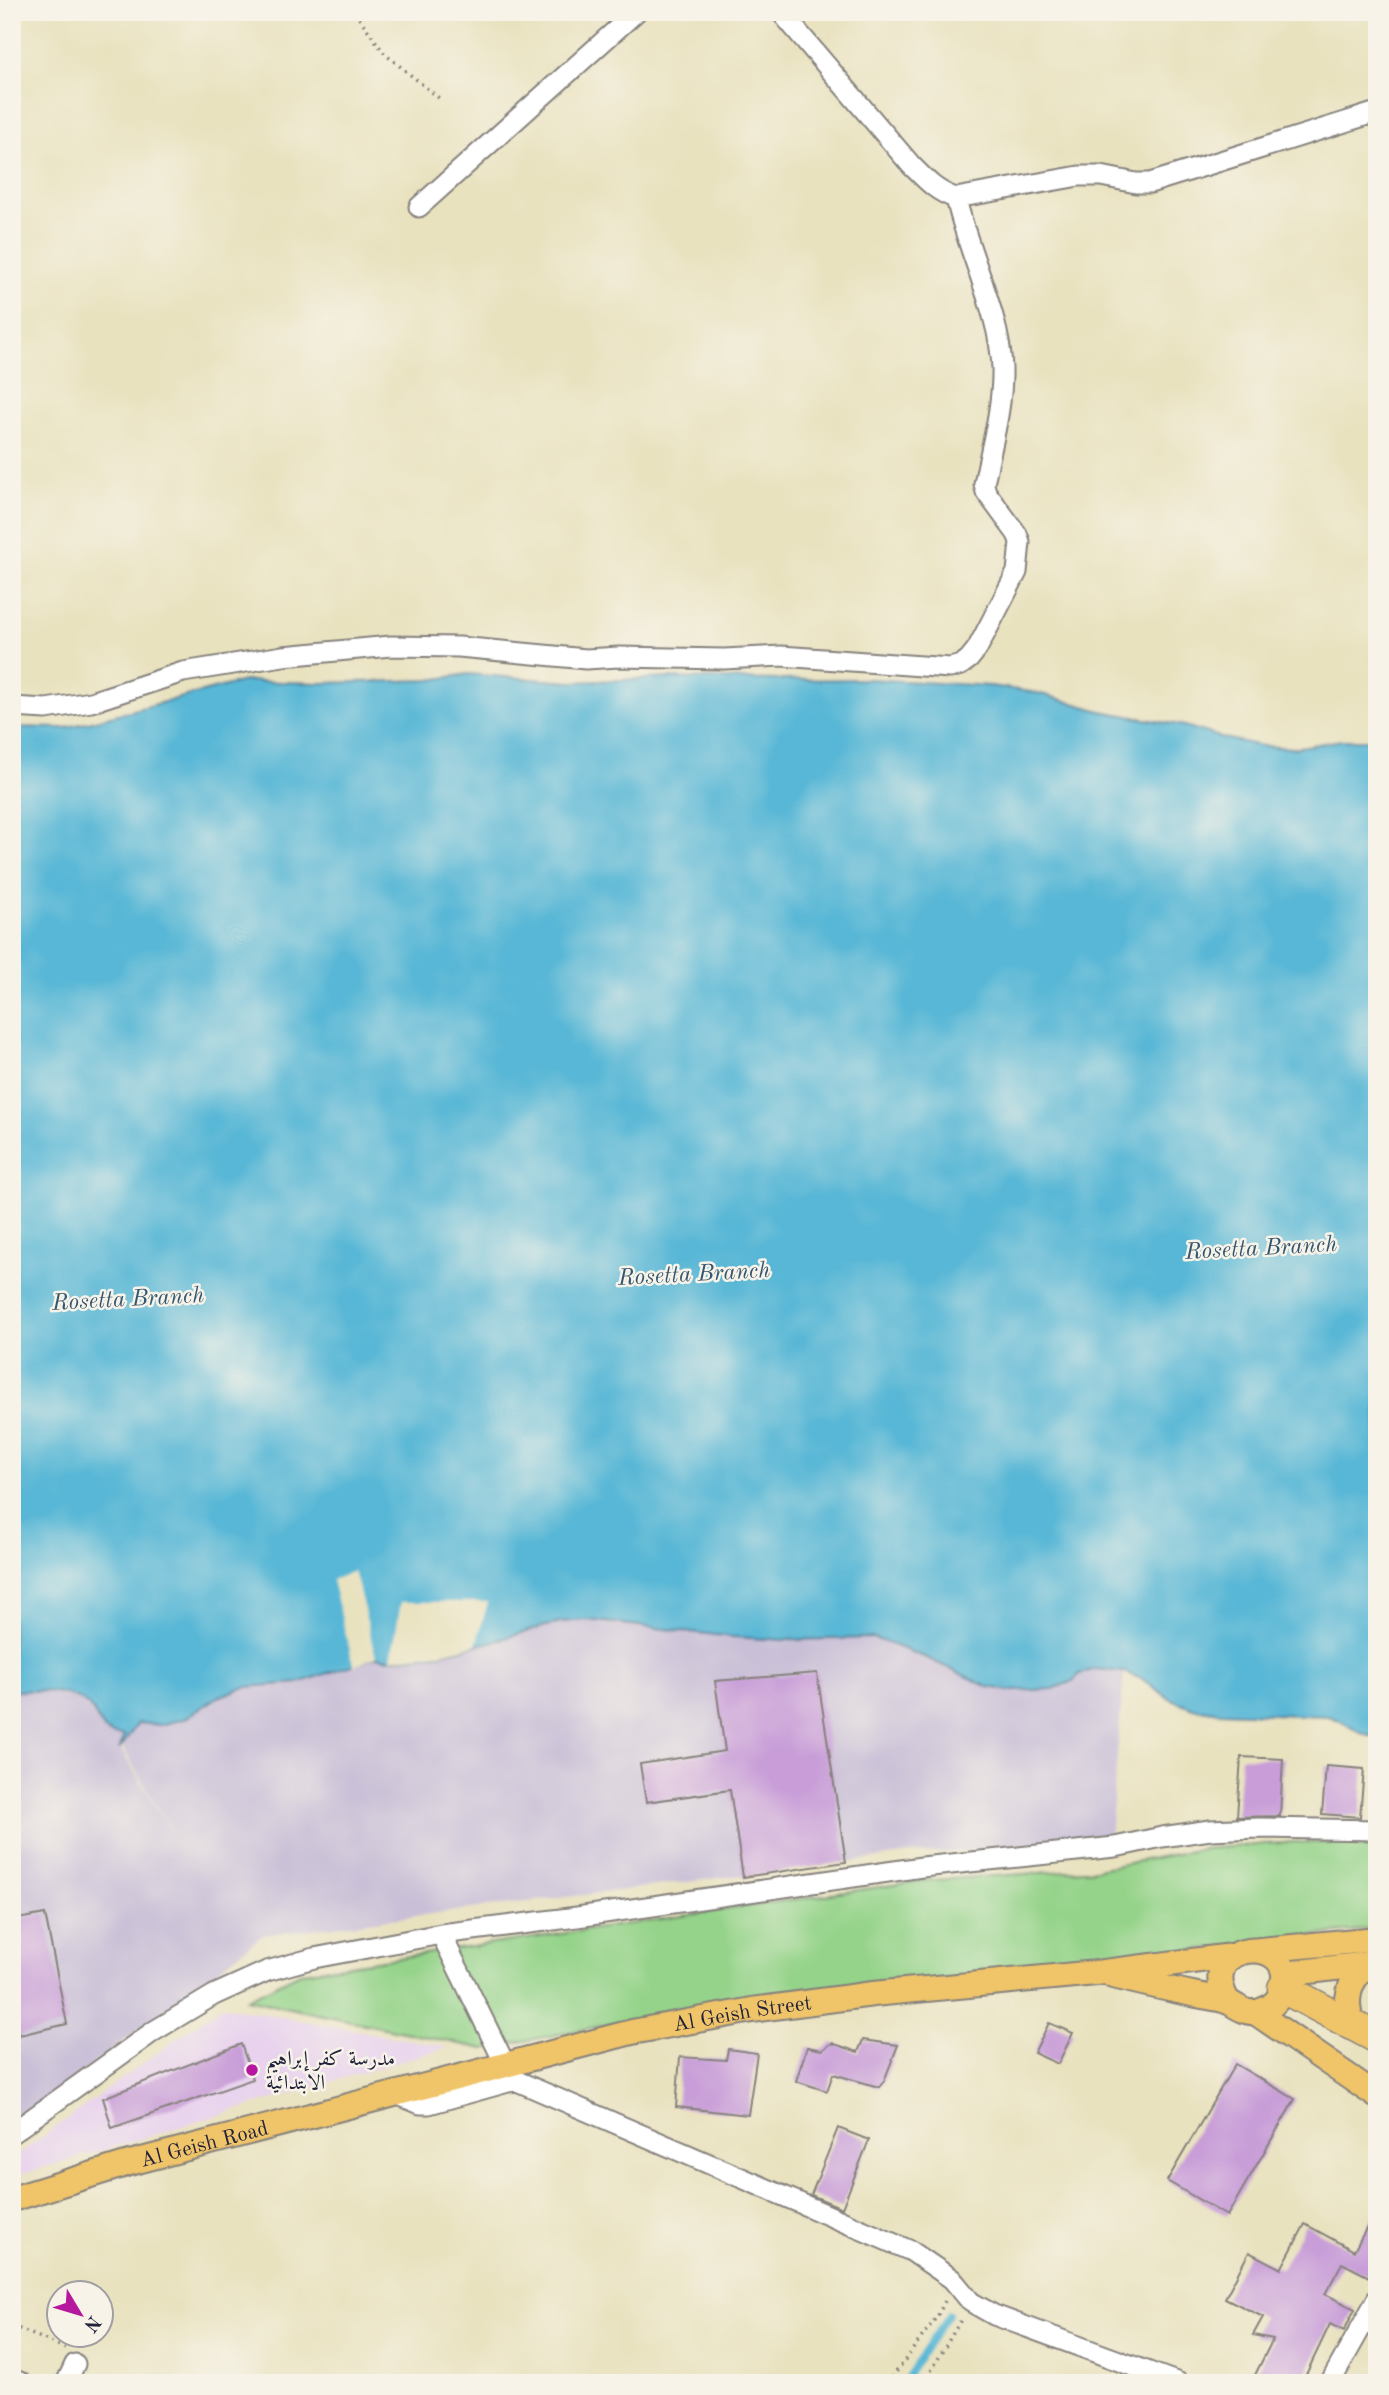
<svg xmlns="http://www.w3.org/2000/svg" width="1389" height="2395" viewBox="0 0 1389 2395" font-family="'Old Standard TT',Amiri,serif">
  <style>
    .built { fill: #e8d2ee }
    .industrial { fill: #c9bfd7 }
    .green { fill: #94d389; stroke: #5b7a62; stroke-width: 2 }
    .water { fill: #58b7d6; stroke: #3d6c88; stroke-width: 2 }
    .pier { fill: #e9e2bf }
    .lines { fill: none; stroke-linecap: round; stroke-linejoin: round }
    .stream { stroke: #58b7d6; stroke-width: 6 }
    .building { fill: #c89dd8 }
    .minor-casing { stroke: #86827d; stroke-width: 23 }
    .major-casing { stroke: #86827d; stroke-width: 28 }
    .highway-casing { stroke: #86827d; stroke-width: 33 }
    .path { stroke: #86827d; stroke-width: 3.5; stroke-dasharray: 2 5; stroke-linecap: butt }
    .minor { stroke: #fff; stroke-width: 19 }
    .major { stroke: #f0c469; stroke-width: 24 }
    .highway { stroke: #f0c469; stroke-width: 30 }
    .poi-dot { fill: #b5179e; stroke: #f7f3e8; stroke-width: 2.5 }
    .labels { text-anchor: middle; stroke-width: 5; stroke-linejoin: round; paint-order: stroke }
    .street-label { font-size: 21px; fill: #22223b; stroke: #f7f3e8 }
    .poi-label { font-size: 21px; fill: #22223b; stroke: #f7f3e8; text-anchor: start }
    .water-label { font-size: 23px; font-style: italic; fill: #355671; stroke: #f7f3e8 }
  </style>
  <rect width="100%" height="100%" fill="#f7f3e8"/>
  <filter id="ink" filterUnits="userSpaceOnUse"><feTurbulence type="fractalNoise" baseFrequency=".0143" numOctaves="2"/><feDisplacementMap in="SourceGraphic" scale="14" xChannelSelector="R" yChannelSelector="G"/><feConvolveMatrix kernelMatrix="1 2 1 2 8 2 1 2 1" color-interpolation-filters="sRGB"/></filter>
  <filter id="wash" filterUnits="userSpaceOnUse"><feTurbulence type="fractalNoise" baseFrequency=".00686" numOctaves="4" result="noise"/><feDisplacementMap in="SourceGraphic" scale="28" xChannelSelector="R" yChannelSelector="G"/><feGaussianBlur stdDeviation="1.57" result="paint"/><feColorMatrix in="noise" values="0 0 0 0 0 0 0 0 0 0 0 0 0 0 0 0 0 1.4 0 .05"/><feComposite in="paint" operator="in"/></filter>
  <g filter="url(#wash)">
    <rect width="100%" height="100%" fill="#e9e2bf"/>
    <path class="built" d="M 222,2006 L 448,2047 L 12,2177 L 12,2159 Z"/>
    <path class="industrial" d="M 588,1620 L 733,1637 L 785,1640 L 874,1638 L 927,1658 L 988,1687 L 1073,1681 L 1080,1674 L 1096,1669 L 1124,1672 L 1110,1837 L 1090,1846 L 911,1854 L 263,1935 L 12,2126 L 12,1691 L 33,1690 L 73,1697 L 83,1701 L 103,1729 L 124,1734 L 119,1746 L 191,1865 L 121,1745 L 138,1723 L 160,1725 L 184,1719 L 218,1697 L 245,1687 L 298,1683 L 376,1657 L 391,1659 L 441,1653 L 491,1642 L 560,1622 Z"/>
    <path class="green" d="M 1293,1842 L 1377,1845 L 1377,1928 L 671,2012 L 484,2049 L 247,1999 L 302,1972 L 920,1881 L 1098,1869 L 1202,1849 Z"/>
    <path class="water" d="M 468,674 L 572,682 L 669,678 L 779,680 L 868,679 L 991,686 L 1038,693 L 1101,711 L 1185,726 L 1223,738 L 1262,746 L 1294,748 L 1342,740 L 1377,740 L 1377,1737 C 1355,1736 1349,1721 1328,1716 L 1220,1712 L 1193,1708 L 1169,1698 L 1142,1679 L 1124,1672 L 1096,1669 L 1080,1674 L 1073,1681 L 1053,1689 L 1013,1691 L 988,1687 L 927,1658 L 874,1638 L 785,1640 L 733,1637 L 588,1620 L 560,1622 L 491,1642 L 441,1653 L 391,1659 L 376,1657 L 298,1683 L 245,1687 L 218,1697 L 184,1719 L 160,1725 L 138,1723 L 119,1750 L 124,1735 C 96,1736 102,1716 84,1702 C 69,1690 30,1690 12,1691 L 12,727 L 65,728 L 244,681 L 321,683 L 430,680 Z"/>
    <path class="pier" d="M 354,1571 L 376,1657 L 354,1666 L 332,1580 Z
      M 401,1602 L 488,1602 L 476,1645 L 441,1653 L 391,1659 Z"/>
    <g class="lines">
      <path class="stream" d="M 903,2383 L 949,2314"/>
    </g>
    <g id="blocks">
      <path class="building" d="M 817,1673 L 846,1862 L 743,1877 L 730,1790 L 646,1802 L 640,1764 L 725,1751 L 715,1681 Z
        M 1241,1757 L 1283,1759 L 1280,1816 L 1237,1817 Z
        M 1326,1766 L 1364,1769 L 1360,1817 L 1322,1814 Z
        M 45,1914 L 67,2024 L 19,2035 L 12,2007 L 12,1920 Z
        M 1049,2023 L 1073,2033 L 1058,2064 L 1034,2053 Z
        M 863,2040 L 898,2045 L 884,2081 L 879,2087 L 833,2074 L 827,2091 L 796,2081 L 807,2047 L 822,2050 L 832,2043 L 858,2052 Z
        M 241,2044 L 253,2079 L 112,2128 L 103,2098 Z
        M 728,2049 L 757,2053 L 748,2115 L 676,2107 L 680,2057 L 726,2060 Z
        M 1235,2064 L 1295,2099 L 1227,2216 L 1167,2181 Z
        M 838,2128 L 869,2140 L 842,2208 L 811,2195 Z
        M 1377,2209 L 1377,2281 L 1342,2263 L 1325,2294 L 1355,2309 L 1344,2331 L 1330,2324 L 1302,2383 L 1251,2383 L 1273,2339 L 1253,2335 L 1263,2317 L 1225,2298 L 1249,2252 L 1281,2269 L 1305,2224 L 1354,2251 Z"/>
    </g>
  </g>
  <g filter="url(#ink)">
    <use href="#blocks" fill-opacity="0" stroke="#86827d" stroke-width="2"/>
    <g class="lines">
      <g class="minor-casing">
        <path id="minor" d="M 781,12 L 911,165 C 925,179 936,192 956,198 L 1079,176 L 1101,176 L 1136,183 L 1150,183 L 1377,112
          M 419,207 L 636,12
          M 12,707 L 46,709 L 91,702 L 183,672 L 283,656 L 391,646 L 459,647 L 586,659 L 619,657 L 724,659 L 781,656 L 950,668 L 961,665 L 969,659 L 977,649 L 1017,572 L 1020,542 L 1017,534 L 986,492 L 984,484 C 991,447 1003,407 1002,368 C 1000,314 968,253 956,198
          M 441,1934 L 505,2064
          M 396,2094 L 420,2104 L 429,2104 L 508,2082 L 517,2081 L 524,2084 L 911,2251 L 952,2279 L 971,2302 L 994,2315 L 1179,2383
          M 12,2133 L 154,2031 L 214,1995 L 267,1971 L 314,1958 L 441,1934 L 577,1917 L 922,1867 L 1115,1847 L 1162,1837 L 1210,1830 L 1258,1828 L 1377,1830
          M 12,2379 L 22,2383
          M 66,2383 L 75,2364
          M 1330,2383 L 1377,2299"/>
      </g>
      <g class="major-casing">
        <g id="major">
          <path d="M 1260,1950 L 1377,1939"/>
          <path d="M 1284,1974 L 1377,1963"/>
          <path d="M 1113,1976 C 1141,1983 1169,1989 1197,1995 C 1207,1997 1220,1998 1229,2002 C 1241,2009 1249,2016 1263,2010 C 1274,2006 1281,1997 1283,1987 C 1297,1932 1192,1941 1228,2002"/>
          <path d="M 1255,2012 L 1377,2096"/>
          <path d="M 1352,2023 C 1343,2000 1349,1980 1367,1964"/>
          <path id="s1" d="M 12,2199 L 126,2164 L 632,2032 L 752,2010 L 873,1994 L 1096,1973 L 1232,1956"/>
        </g>
      </g>
      <g class="highway-casing">
        <path id="highway" d="M 1283,1988 L 1377,2038"/>
      </g>
      <path class="path" d="M 355,12 L 385,54 L 440,99
        M 12,2326 L 65,2348
        M 888,2383 L 938,2315 L 945,2301
        M 924,2383 L 962,2318"/>
      <use href="#minor" class="minor"/>
      <use href="#major" class="major"/>
      <use href="#highway" class="highway"/>
    </g>
  </g>
  <circle class="poi-dot" cx="252" cy="2070" r="7"/>
  <g class="labels">
    <g class="street-label">
      <text dy="7" stroke="none"><textPath href="#s1" startOffset="754">Al Geish Street</textPath></text>
      <text dy="7" stroke="none"><textPath href="#s1" startOffset="200">Al Geish Road</textPath></text>
    </g>
    <g class="poi-label">
      <text x="266" y="2065">مدرسة كفر إبراهيم<tspan x="266" dy="24">الابتدائية</tspan></text>
    </g>
    <g class="water-label">
      <text transform="translate(1261 1247) rotate(-3)" y="8">Rosetta Branch</text>
      <text transform="translate(694 1273) rotate(-3)" y="8">Rosetta Branch</text>
      <text transform="translate(128 1298) rotate(-3)" y="8">Rosetta Branch</text>
    </g>
  </g>
  <rect width="1389" height="2395" fill="none" stroke="#f7f3e8" stroke-width="42"/>
  <g transform="translate(80 2314) rotate(128)"><circle r="33" fill="#f7f3e8" stroke="#a29fa3" stroke-width="2"/>
  <path d="M0-5L12 26L0 18L-12 26Z" fill="#b5179e"/>
  <text y="-10" font-size="19" font-weight="bold" text-anchor="middle" fill="#22223b">N</text>
  </g>
</svg>
